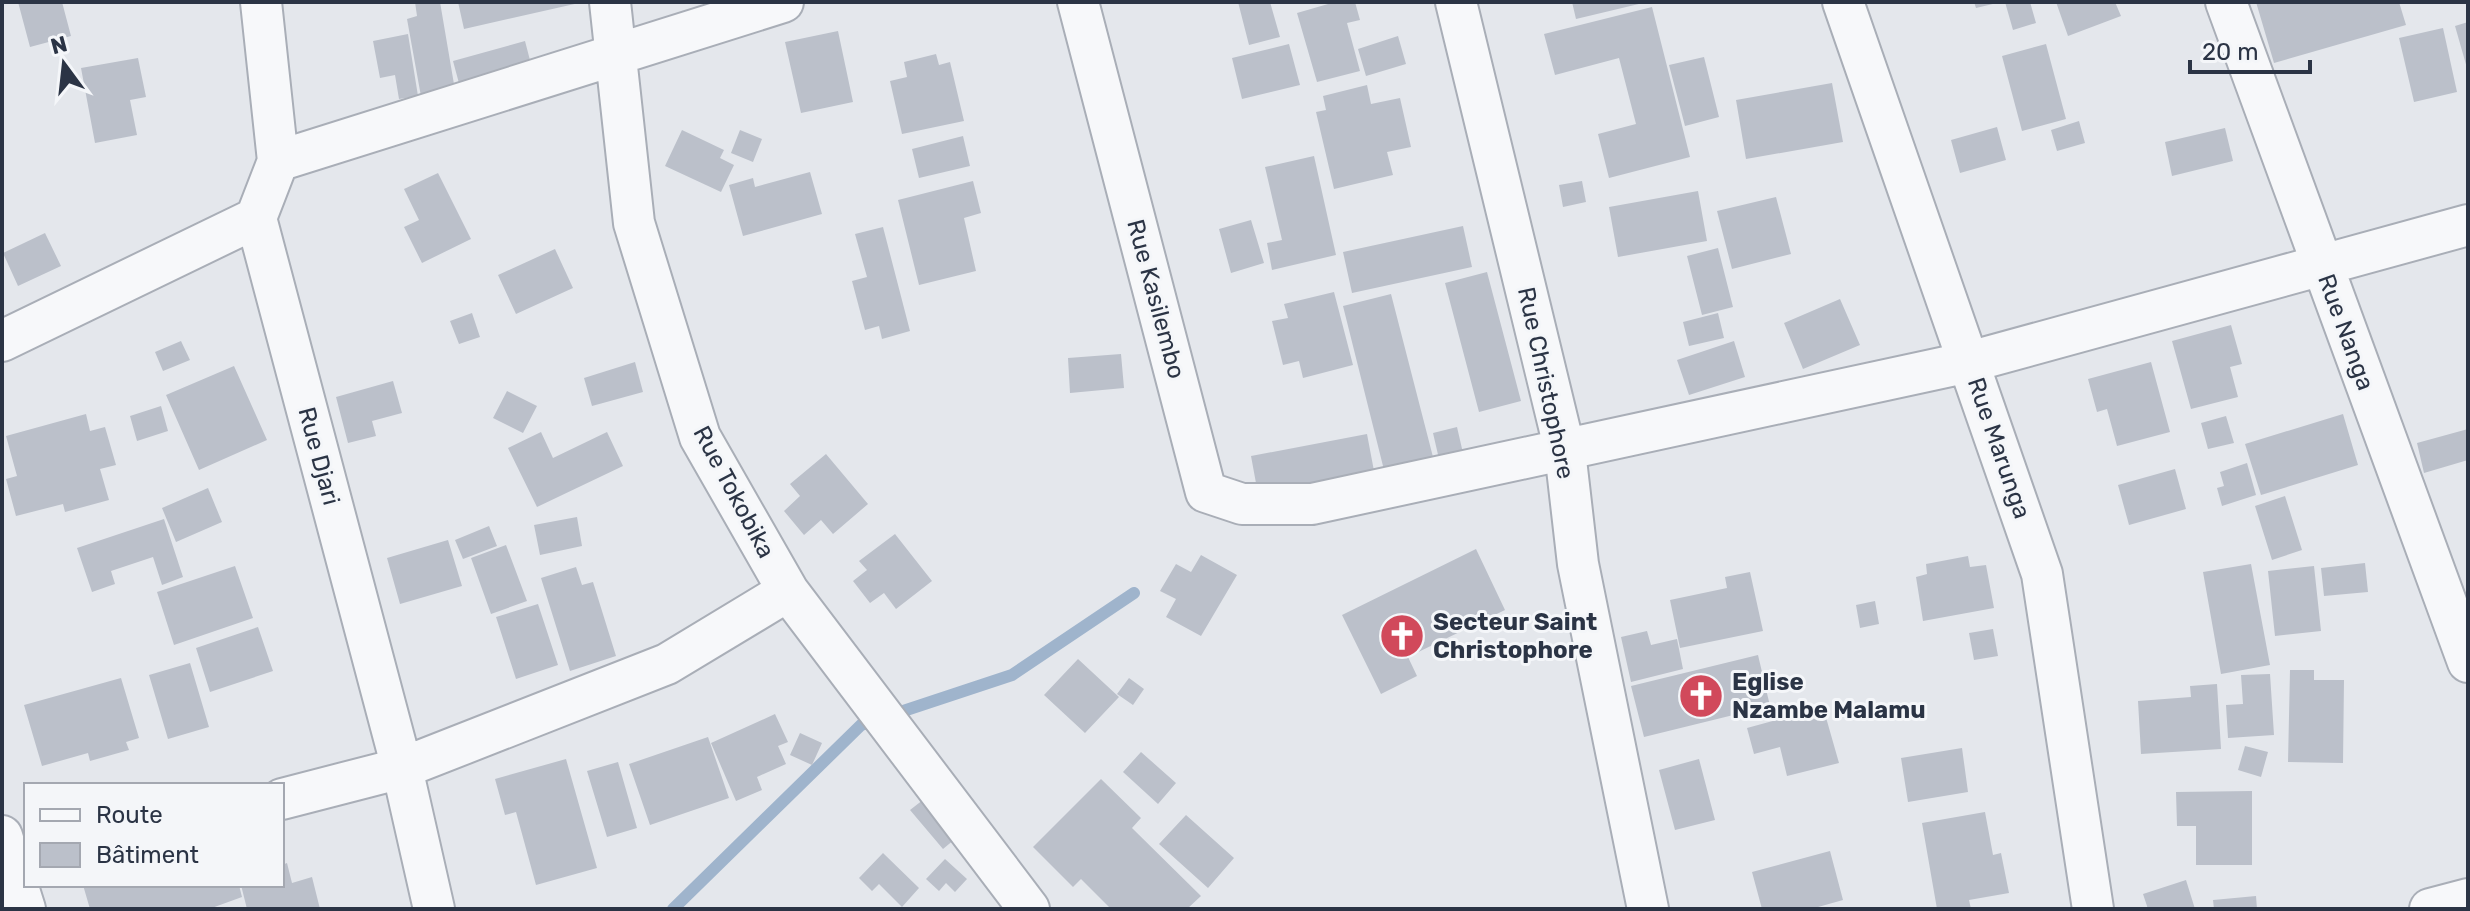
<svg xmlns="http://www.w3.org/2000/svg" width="2470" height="911" viewBox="0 0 2470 911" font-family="Rubik,sans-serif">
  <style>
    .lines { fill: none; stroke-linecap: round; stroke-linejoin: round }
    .stream { stroke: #9fb4cc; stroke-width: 12 }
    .building { fill: #bbc0ca }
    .street-casing { stroke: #a9aeb7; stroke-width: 44 }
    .street { stroke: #f7f8fa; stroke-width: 40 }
    .labels { text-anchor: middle; stroke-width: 6; stroke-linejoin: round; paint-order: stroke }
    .street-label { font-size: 24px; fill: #2b3445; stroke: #f4f6f9 }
    .poi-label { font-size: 24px; font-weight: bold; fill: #2b3445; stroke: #f4f6f9; text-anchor: start }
  </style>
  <rect width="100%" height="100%" fill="#e4e7ec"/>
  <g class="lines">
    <path class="stream" d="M 673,909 L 861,725 L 1012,675 L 1134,593"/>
  </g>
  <path class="building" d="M 18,2 L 62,2 L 71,36 L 30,47 Z
    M 415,2 L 440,2 L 456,96 L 422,102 L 407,19 L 417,16 Z
    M 458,2 L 579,2 L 579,3 L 464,29 Z
    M 1238,2 L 1270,2 L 1280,37 L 1249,45 Z
    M 1335,2 L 1355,2 L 1360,20 L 1347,23 L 1360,71 L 1317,82 L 1297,13 Z
    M 1572,2 L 1643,2 L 1643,3 L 1576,19 Z
    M 1974,2 L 1997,2 L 1997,3 L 1976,8 Z
    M 2005,2 L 2030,2 L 2036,23 L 2013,30 Z
    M 2056,2 L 2115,2 L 2121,16 L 2068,36 Z
    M 2256,2 L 2399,2 L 2406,25 L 2274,63 Z
    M 1652,7 L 1690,157 L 1609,178 L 1598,134 L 1636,124 L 1619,58 L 1555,75 L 1544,34 Z
    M 2468,22 L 2468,68 L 2467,68 L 2455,26 Z
    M 2443,28 L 2457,92 L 2414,102 L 2399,38 Z
    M 838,31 L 853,102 L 801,113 L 785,42 Z
    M 408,34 L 418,96 L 399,99 L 395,75 L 380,78 L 373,41 Z
    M 1398,36 L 1406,64 L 1366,76 L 1358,49 Z
    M 525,41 L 532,68 L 460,87 L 453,61 Z
    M 1289,44 L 1300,85 L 1242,99 L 1232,58 Z
    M 2046,44 L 2066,119 L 2022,131 L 2002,56 Z
    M 936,54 L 939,65 L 950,62 L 964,121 L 902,134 L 890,81 L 907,77 L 904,62 Z
    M 1704,57 L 1719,117 L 1685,126 L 1669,65 Z
    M 138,58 L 146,97 L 130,100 L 137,135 L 95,143 L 81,68 Z
    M 1832,83 L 1843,142 L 1746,159 L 1736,100 Z
    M 1367,85 L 1371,104 L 1400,98 L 1411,147 L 1387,152 L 1393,175 L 1334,189 L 1316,112 L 1326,110 L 1323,96 Z
    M 2079,121 L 2085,143 L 2057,151 L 2051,130 Z
    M 1997,127 L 2006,160 L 1960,173 L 1951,140 Z
    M 2225,128 L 2233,161 L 2172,176 L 2165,142 Z
    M 682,130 L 724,150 L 720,158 L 734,165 L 721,192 L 665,166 Z
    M 740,130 L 762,139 L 753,162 L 731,153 Z
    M 963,136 L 970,166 L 919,178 L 912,149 Z
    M 1314,156 L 1336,255 L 1272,270 L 1267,243 L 1282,240 L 1265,167 Z
    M 810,172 L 822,214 L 743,236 L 729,185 L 753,178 L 755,187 Z
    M 438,173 L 471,239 L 422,263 L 404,227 L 419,220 L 404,189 Z
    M 973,181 L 981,213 L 964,218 L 976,271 L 919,285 L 898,200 Z
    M 1582,181 L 1586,202 L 1563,207 L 1559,185 Z
    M 1698,191 L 1707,241 L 1618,257 L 1609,207 Z
    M 1776,197 L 1791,254 L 1732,269 L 1717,211 Z
    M 1251,220 L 1264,263 L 1231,273 L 1219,229 Z
    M 1463,226 L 1472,267 L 1352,293 L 1343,252 Z
    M 883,227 L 910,331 L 882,339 L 879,326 L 865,330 L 852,281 L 867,277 L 855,234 Z
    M 45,233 L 61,266 L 18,286 L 3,253 Z
    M 1718,248 L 1733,307 L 1702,315 L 1687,256 Z
    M 555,249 L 573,288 L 516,314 L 498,275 Z
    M 1487,272 L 1521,401 L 1479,412 L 1445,283 Z
    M 1334,292 L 1353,365 L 1303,378 L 1299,361 L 1283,365 L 1272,321 L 1288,318 L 1284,304 Z
    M 1391,294 L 1433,457 L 1384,470 L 1343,306 Z
    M 1840,299 L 1860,345 L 1803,369 L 1784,323 Z
    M 472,313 L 480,337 L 459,344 L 450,321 Z
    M 1718,313 L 1724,338 L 1689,346 L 1683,322 Z
    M 2231,325 L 2242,364 L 2230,367 L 2238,397 L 2191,409 L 2172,341 Z
    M 181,341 L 190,360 L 163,371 L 155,352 Z
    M 1734,341 L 1745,377 L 1689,395 L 1677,360 Z
    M 1121,354 L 1124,388 L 1070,393 L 1068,358 Z
    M 635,362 L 643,392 L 592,406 L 584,378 Z
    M 2151,362 L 2170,432 L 2117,446 L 2107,409 L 2097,412 L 2088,379 Z
    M 234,366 L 267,440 L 199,470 L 166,395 Z
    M 393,381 L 402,413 L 372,421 L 376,436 L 348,443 L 336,397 Z
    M 507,391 L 537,406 L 523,433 L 493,418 Z
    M 161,406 L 168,431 L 137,441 L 130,416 Z
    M 86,414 L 90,431 L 105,427 L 116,465 L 100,469 L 109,500 L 65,512 L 63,504 L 16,516 L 6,479 L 17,476 L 6,436 Z
    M 2343,414 L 2358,465 L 2261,495 L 2245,444 Z
    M 2226,416 L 2234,443 L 2208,449 L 2201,423 Z
    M 1457,427 L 1463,453 L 1439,459 L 1433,433 Z
    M 2468,429 L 2468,460 L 2424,473 L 2417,443 Z
    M 541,432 L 553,458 L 607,432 L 623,466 L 537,507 L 508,448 Z
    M 1367,434 L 1374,471 L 1258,494 L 1251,456 Z
    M 826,454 L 868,504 L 833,534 L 821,520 L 804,535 L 784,511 L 800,496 L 790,484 Z
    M 2247,463 L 2256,495 L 2222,506 L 2217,488 L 2224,486 L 2220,472 Z
    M 2175,469 L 2186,509 L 2129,525 L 2118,485 Z
    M 208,488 L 222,522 L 176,542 L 162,508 Z
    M 2285,496 L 2302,550 L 2272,560 L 2255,506 Z
    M 577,517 L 582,546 L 540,555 L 534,525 Z
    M 164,519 L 183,577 L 162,585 L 153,557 L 111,571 L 115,584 L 92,592 L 77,548 Z
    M 489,526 L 497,546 L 463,559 L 455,540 Z
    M 895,534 L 932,581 L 896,609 L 884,593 L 870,603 L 853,581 L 867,570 L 859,561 Z
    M 448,540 L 462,586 L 400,604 L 387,558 Z
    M 506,545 L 527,601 L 491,614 L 471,558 Z
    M 1476,549 L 1505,610 L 1408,657 L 1417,676 L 1381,694 L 1342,615 Z
    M 1201,555 L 1237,575 L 1201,636 L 1166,617 L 1176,599 L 1160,591 L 1176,564 L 1191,572 Z
    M 1968,556 L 1970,567 L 1986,565 L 1994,608 L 1923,621 L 1916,577 L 1927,574 L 1926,564 Z
    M 2365,563 L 2368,592 L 2324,596 L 2321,568 Z
    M 2251,564 L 2270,665 L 2221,674 L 2203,572 Z
    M 235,566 L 253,618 L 174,645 L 157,592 Z
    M 2314,566 L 2321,631 L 2275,636 L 2268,571 Z
    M 576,567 L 582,585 L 593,582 L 616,656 L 570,671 L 541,578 Z
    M 1750,572 L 1763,631 L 1680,648 L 1670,600 L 1727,588 L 1725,577 Z
    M 1875,601 L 1879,624 L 1860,628 L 1856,605 Z
    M 538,604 L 558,665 L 516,679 L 496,617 Z
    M 258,627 L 273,671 L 210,692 L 196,648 Z
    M 1993,629 L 1998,656 L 1974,660 L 1969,633 Z
    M 1647,631 L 1651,645 L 1677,639 L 1683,669 L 1631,682 L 1621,637 Z
    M 1758,655 L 1770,706 L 1644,737 L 1631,686 Z
    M 1078,659 L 1119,697 L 1085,733 L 1044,695 Z
    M 190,663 L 209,727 L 168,739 L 149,675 Z
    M 2290,670 L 2314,670 L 2314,680 L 2344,680 L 2343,763 L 2288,762 Z
    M 2270,674 L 2274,735 L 2228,738 L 2226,705 L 2243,704 L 2241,675 Z
    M 121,678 L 139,738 L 126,742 L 129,750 L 90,761 L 88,753 L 42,766 L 24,705 Z
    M 1129,678 L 1144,689 L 1133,705 L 1117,694 Z
    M 2217,684 L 2221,749 L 2141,754 L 2138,701 L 2191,697 L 2190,686 Z
    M 1823,707 L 1839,763 L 1787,776 L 1780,747 L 1754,754 L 1747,728 Z
    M 775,714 L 788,742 L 778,746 L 786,764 L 757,777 L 762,790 L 736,801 L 711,743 Z
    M 800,733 L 822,743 L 812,765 L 790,755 Z
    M 708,737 L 729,798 L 650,825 L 629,764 Z
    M 2245,746 L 2268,752 L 2261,777 L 2238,770 Z
    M 1962,748 L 1968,792 L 1908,802 L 1901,758 Z
    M 1141,752 L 1176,783 L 1158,804 L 1123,772 Z
    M 566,759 L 597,868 L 536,885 L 516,812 L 505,815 L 495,779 Z
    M 1699,759 L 1715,820 L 1675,830 L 1659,770 Z
    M 618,762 L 637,828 L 607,837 L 587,771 Z
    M 1101,779 L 1141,818 L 1132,828 L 1201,896 L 1187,909 L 1111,909 L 1081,879 L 1073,887 L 1033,847 Z
    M 2252,791 L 2252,865 L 2196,865 L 2196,826 L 2177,826 L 2176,792 Z
    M 928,796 L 961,834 L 943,849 L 910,810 Z
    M 1985,812 L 1993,855 L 2001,853 L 2009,893 L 1969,900 L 1971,909 L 1937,909 L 1922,823 Z
    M 1186,815 L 1234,858 L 1208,888 L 1159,844 Z
    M 1830,851 L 1843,900 L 1811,909 L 1762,909 L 1752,872 Z
    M 883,853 L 919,888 L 902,907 L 879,884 L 872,891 L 859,878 Z
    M 945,859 L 967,879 L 955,892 L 946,883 L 939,891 L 926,879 Z
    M 287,863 L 292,883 L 312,877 L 320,909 L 247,909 L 241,885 L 282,885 L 282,865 Z
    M 2186,880 L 2195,909 L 2148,909 L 2143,894 Z
    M 83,885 L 239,885 L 242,897 L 209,909 L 90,909 Z
    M 2256,896 L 2257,909 L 2214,909 L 2213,900 Z"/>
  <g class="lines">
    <g class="street-casing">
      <path id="street" d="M 261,2 L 278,161 L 256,218 L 402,768 L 434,909
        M 610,2 L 634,223 L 700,437 L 788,591 L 1029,909
        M 1078,2 L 1206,492 L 1242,504 L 1312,504 L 1969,362 L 2468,225
        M 1456,2 L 1565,451 L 1578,564 L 1648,909
        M 1843,2 L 2042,574 L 2093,909
        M 2226,2 L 2468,662
        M 278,161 L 783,2
        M 2,341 L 256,218
        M 282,799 L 402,768 L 667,664 L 788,591
        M 2,836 L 25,909
        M 2430,909 L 2468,899"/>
    </g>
    <use href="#street" class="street"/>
  </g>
  <defs>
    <g id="church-disc" transform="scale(2.3)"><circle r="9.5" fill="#d1495b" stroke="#f4f6f9"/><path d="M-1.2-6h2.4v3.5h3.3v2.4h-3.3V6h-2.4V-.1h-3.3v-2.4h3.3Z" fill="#fff"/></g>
  </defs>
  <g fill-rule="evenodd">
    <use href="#church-disc" x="1402" y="636"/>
    <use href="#church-disc" x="1701" y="696"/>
  </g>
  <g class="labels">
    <g class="street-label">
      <text transform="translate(1156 299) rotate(75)" y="8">Rue Kasilembo</text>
      <text transform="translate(2346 332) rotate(70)" y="8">Rue Nanga</text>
      <text transform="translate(1546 383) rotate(78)" y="8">Rue Christophore</text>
      <text transform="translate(1999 448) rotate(71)" y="8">Rue Marunga</text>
      <text transform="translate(319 456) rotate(75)" y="8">Rue Djari</text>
      <text transform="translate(734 492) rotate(62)" y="8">Rue Tokobika</text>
    </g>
    <g class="poi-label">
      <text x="1433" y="630">Secteur Saint<tspan x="1433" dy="28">Christophore</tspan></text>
      <text x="1732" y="690">Eglise<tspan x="1732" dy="28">Nzambe Malamu</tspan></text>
    </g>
  </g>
  <rect width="2470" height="911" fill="none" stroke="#2b3445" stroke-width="8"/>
  <rect x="24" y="783" width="260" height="104" fill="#f4f6f9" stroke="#a4a8b1" stroke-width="2"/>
  <rect x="40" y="809" width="40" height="12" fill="#f7f8fa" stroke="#a4a8b1" stroke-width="2"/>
  <text x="96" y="823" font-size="24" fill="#2b3445">Route</text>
  <rect x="40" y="843" width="40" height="24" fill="#bbc0ca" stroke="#a4a8b1" stroke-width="2"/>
  <text x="96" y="863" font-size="24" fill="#2b3445">Bâtiment</text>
  <g transform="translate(64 64) rotate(345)" stroke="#f4f6f9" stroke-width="6" paint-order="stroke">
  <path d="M0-6L14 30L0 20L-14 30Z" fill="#2b3445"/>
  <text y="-12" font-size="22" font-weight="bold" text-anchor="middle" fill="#2b3445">N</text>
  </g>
  <path d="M2190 60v12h120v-12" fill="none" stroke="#2b3445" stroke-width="4"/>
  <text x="2202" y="60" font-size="24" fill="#2b3445" stroke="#f4f6f9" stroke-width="6" paint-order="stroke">20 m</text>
</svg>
